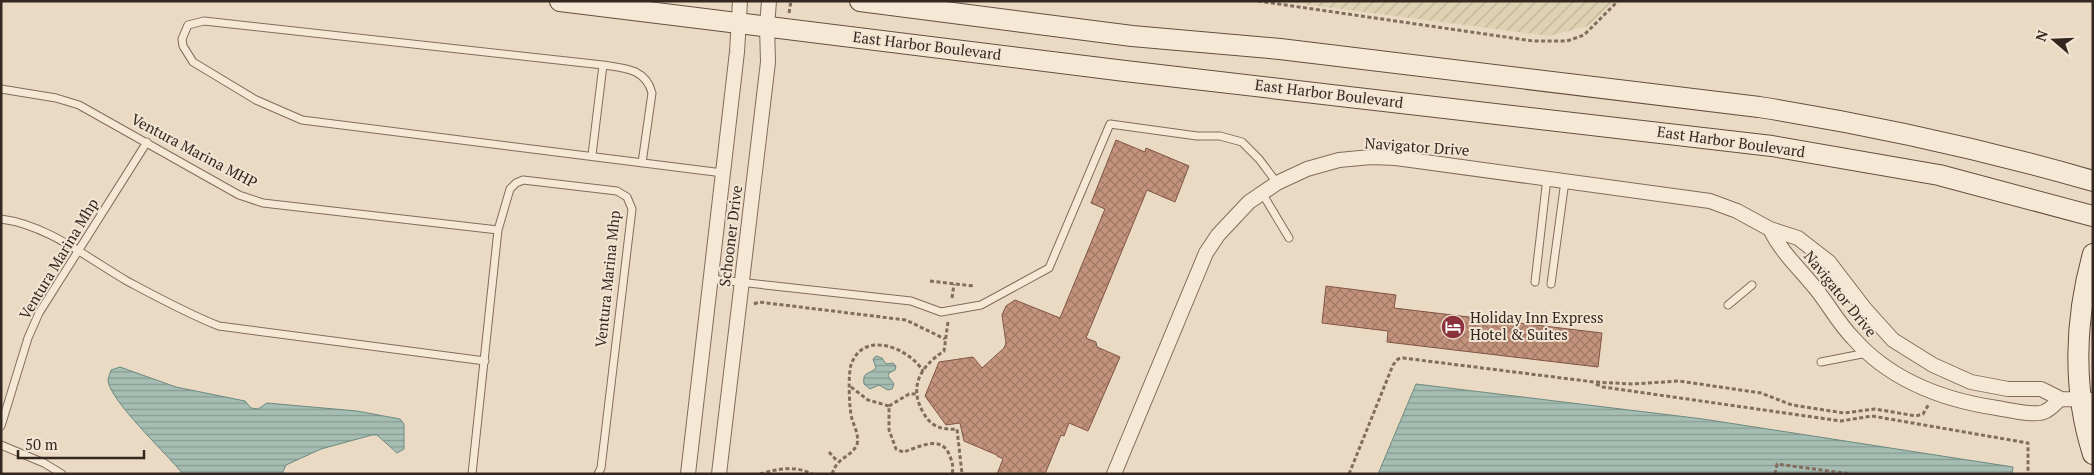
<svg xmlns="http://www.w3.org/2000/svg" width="2094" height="475" viewBox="0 0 2094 475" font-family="'PT Serif',serif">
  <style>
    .farmland { fill: url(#farmland-furrows) }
    .water { fill: url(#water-rules); stroke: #6d8a80 }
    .building { fill: url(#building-cross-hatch); stroke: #7f5544 }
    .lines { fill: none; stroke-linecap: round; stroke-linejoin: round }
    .lane-casing { stroke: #826c5c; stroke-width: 9 }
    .street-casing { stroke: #826c5c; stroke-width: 16 }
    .secondary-casing { stroke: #644e3f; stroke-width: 22 }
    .path { stroke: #826c5c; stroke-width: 3; stroke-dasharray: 4 2.5; stroke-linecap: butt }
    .lane { stroke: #f5e9d6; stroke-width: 7 }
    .street { stroke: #f5e9d6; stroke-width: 14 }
    .secondary { stroke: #f5e9d6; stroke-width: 20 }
    .labels { text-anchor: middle; stroke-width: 4; stroke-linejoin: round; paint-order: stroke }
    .street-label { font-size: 15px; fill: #34271f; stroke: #f2e5d3 }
    .poi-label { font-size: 15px; fill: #34271f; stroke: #f2e5d3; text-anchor: start }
  </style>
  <defs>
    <pattern id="farmland-furrows" width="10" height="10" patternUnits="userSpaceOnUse" patternTransform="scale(1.25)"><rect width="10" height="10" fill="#ded2b2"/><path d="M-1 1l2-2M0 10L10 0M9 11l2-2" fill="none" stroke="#bfb499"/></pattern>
    <pattern id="water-rules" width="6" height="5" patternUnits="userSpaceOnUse" patternTransform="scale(1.25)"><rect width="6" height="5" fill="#a5bdb3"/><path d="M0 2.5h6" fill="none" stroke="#879a91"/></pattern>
    <pattern id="building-cross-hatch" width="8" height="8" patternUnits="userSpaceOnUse" patternTransform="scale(1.25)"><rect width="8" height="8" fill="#c4937d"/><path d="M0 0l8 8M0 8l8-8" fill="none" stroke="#a07866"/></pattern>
  </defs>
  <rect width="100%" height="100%" fill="#eadac4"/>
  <path class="farmland" d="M 1279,1 L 1614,1 L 1588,26 L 1549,36 Z"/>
  <path class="water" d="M 876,356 L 882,358 L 886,364 L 893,363 L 896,366 L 895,370 L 889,373 L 888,376 L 894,384 L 892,389 L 888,390 L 879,385 L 870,389 L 864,384 C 862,371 869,375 876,368 L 873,359 Z
    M 120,367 L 176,387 L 245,401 L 251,408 L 258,409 L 267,403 L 357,411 L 400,419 L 404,424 L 404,449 L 397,453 L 377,435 L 372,435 L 321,449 L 286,465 L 282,474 L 183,474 C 168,455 111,402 108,381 C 108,378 110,373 111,370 Z
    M 1416,384 L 1703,419 L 2013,467 L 2012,474 L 1378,474 Z"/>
  <path class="building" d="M 1116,140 L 1145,152 L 1146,148 L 1189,166 L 1175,202 L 1147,190 L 1086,338 L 1096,342 L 1097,347 L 1120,357 L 1088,431 L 1069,423 L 1064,436 L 1061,435 L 1045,474 L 997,474 L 1003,459 L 997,456 L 997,455 L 964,441 L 960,423 L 946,425 L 925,396 L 939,362 L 973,357 L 982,368 L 1004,348 L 1006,343 L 1002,315 L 1006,306 L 1015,300 L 1060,318 L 1105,209 L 1091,203 Z
    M 1326,286 L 1396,295 L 1394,308 L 1602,333 L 1598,367 L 1387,342 L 1388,331 L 1322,323 Z"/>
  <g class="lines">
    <g class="lane-casing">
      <path id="lane" d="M 1,89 L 56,98 L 79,105 L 239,195 L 263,203 L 498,230
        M 592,155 L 603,65
        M 642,163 L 652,93 C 646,69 625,68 603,65 L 204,21 L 188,25 L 182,39 L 183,46 L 193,62 L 256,100 L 302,120 L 723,173
        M 1262,193 L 1289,238
        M 1,219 C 48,225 87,258 127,281 C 157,297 188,314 219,326 L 485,361
        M 711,279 L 911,301 L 941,312 L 981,305 L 1049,268 L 1110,124 L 1197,136 L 1220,136 L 1242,142 L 1259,159 L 1277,183
        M 1535,282 L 1547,178
        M 1551,284 L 1565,181
        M 1728,305 L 1752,285
        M 1821,362 L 1867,353
        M 1,426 L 28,338 L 39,313 L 147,142
        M 1,445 L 44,463 L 62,474
        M 472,474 L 498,230 L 510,189 L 516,183 L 523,180 L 617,191 L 627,197 L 632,209 L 601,468 L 598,474"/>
    </g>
    <g class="street-casing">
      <path id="street" d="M 1770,229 C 1781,252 1800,269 1816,289 C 1829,305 1839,324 1853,338 C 1890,380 1943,400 1997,408 C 2009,410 2036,417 2046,411 C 2052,408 2056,402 2061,399
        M 688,474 L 737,52 L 740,1
        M 719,474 L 768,62 L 767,26 L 769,1
        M 1114,474 L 1206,253 L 1218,235 L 1249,202 L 1277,183 L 1307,169 L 1339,160 L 1371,157 L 1396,158 L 1710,201 L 1737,211 L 1770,229 L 1798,238 L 1829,262 L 1865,309 L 1893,340 L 1933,365 L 1971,382 L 2008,389 L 2041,389 L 2061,399 L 2093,400"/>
    </g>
    <g class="secondary-casing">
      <path id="secondary" d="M 560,1 L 1125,71 L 1772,146 L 1939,175 L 2093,216
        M 860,1 L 1132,36 L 1280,49 L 1759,107 C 1873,125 1982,149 2093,181
        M 2093,254 C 2075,318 2072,389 2093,454"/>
    </g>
    <path class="path" d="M 1258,1 L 1533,41 L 1567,41 L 1584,35 L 1618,1
      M 789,13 L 791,1
      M 930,281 L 974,286
      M 952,298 L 954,284
      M 754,304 L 759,302 L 906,320 L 945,339
      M 948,322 L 944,351 C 920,367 908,387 924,414 C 932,427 942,430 957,429 L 962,474
      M 1596,384 L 1603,387 L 1841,421 L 1872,416 L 2028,443 L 2028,474
      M 851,387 L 868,400 L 889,406 L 889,430 L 896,449 L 903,452 C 918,448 940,434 949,454 C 952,461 954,467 952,474
      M 889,406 L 909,394 L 916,394
      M 829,452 L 837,461
      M 760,474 C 777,469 795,465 812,474
      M 832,474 C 838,456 849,459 857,445 C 859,434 855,429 852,419 C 849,409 848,374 851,365 C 863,329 909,348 923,371
      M 1349,474 L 1393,365 L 1398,359 L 1403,358 L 1594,382 L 1633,384 L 1679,381 L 1761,393 L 1792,405 L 1844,413 L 1875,409 L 1916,416 L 1923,414 L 1929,404
      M 1775,474 L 1777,464 L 1851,474"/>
    <use href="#lane" class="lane"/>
    <use href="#street" class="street"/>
    <use href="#secondary" class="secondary"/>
  </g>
  <defs>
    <g id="hotel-disc" transform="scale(1.25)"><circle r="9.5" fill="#8c323c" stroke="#f2e5d3"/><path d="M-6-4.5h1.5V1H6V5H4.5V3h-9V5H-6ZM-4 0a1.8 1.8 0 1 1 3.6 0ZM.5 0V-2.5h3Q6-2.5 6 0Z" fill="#fff"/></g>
  </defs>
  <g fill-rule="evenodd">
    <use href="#hotel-disc" x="1453" y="327"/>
  </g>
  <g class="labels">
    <g class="street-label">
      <text transform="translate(927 46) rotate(7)" y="5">East Harbor Boulevard</text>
      <text transform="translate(1329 94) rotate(7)" y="5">East Harbor Boulevard</text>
      <text transform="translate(1731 142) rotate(8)" y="5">East Harbor Boulevard</text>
      <text transform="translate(1417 147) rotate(4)" y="5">Navigator Drive</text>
      <text transform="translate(194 151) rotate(28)" y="5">Ventura Marina MHP</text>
      <text transform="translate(731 236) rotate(-83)" y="5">Schooner Drive</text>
      <text transform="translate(59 259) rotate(-59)" y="5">Ventura Marina Mhp</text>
      <text transform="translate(608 279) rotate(-84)" y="5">Ventura Marina Mhp</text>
      <text transform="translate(1840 294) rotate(51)" y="5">Navigator Drive</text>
    </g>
    <g class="poi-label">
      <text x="1470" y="323">Holiday Inn Express<tspan x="1470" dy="17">Hotel &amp; Suites</tspan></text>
    </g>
  </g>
  <rect width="2094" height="475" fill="none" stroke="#34271f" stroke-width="5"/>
  <g transform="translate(2054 40) rotate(289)" stroke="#f2e5d3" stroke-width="4" paint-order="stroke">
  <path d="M0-4L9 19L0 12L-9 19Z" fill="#34271f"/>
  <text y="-8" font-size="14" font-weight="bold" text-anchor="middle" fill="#34271f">N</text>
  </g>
  <path d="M18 450v8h126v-8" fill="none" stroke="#34271f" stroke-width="2.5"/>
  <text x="25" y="450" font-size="15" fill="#34271f" stroke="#f2e5d3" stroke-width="4" paint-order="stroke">50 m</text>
</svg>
